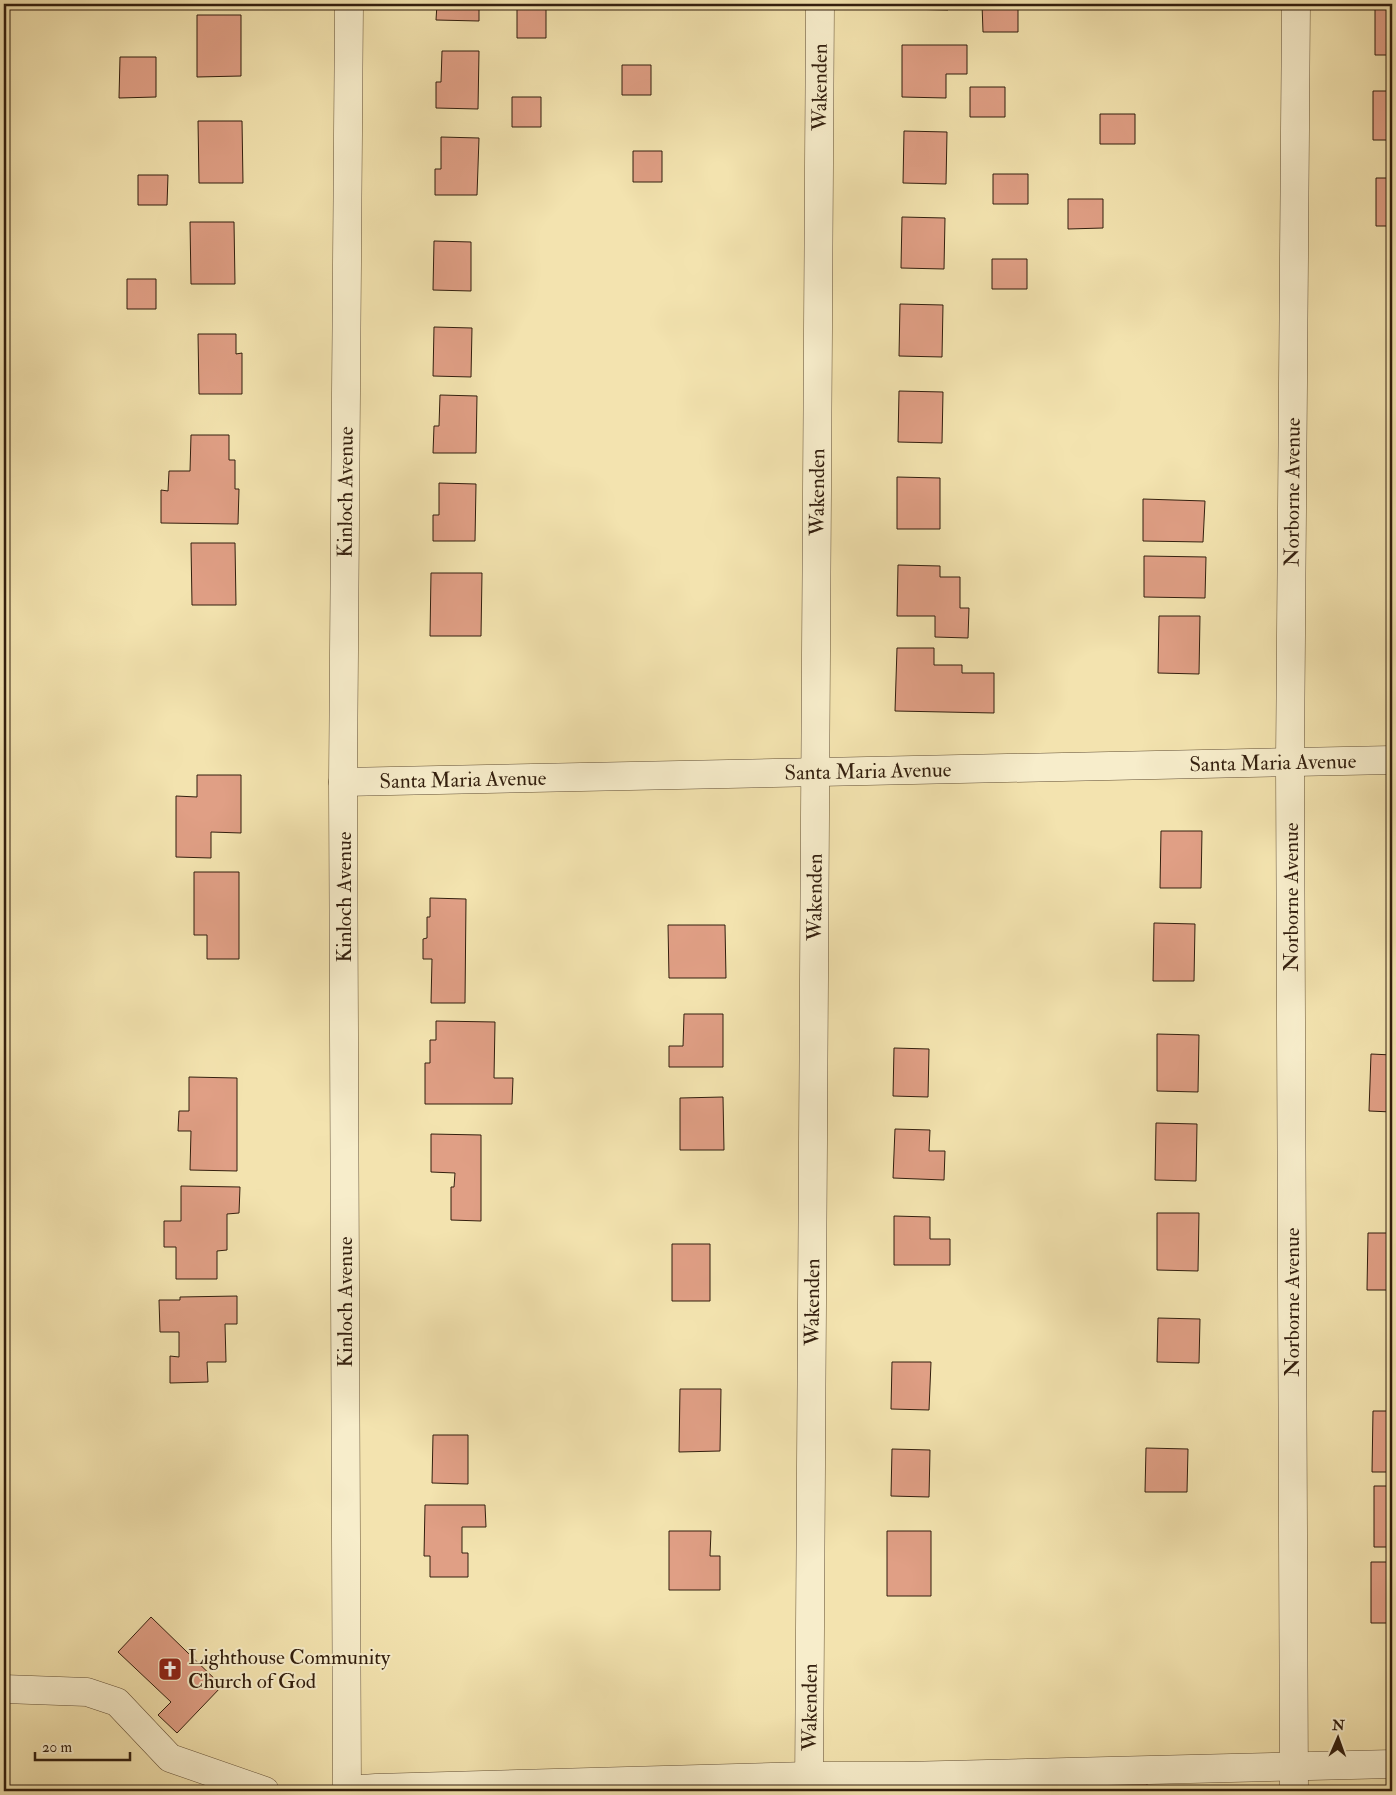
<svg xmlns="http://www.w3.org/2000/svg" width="1396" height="1795" viewBox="0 0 1396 1795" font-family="'IM FELL Double Pica',serif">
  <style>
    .building { fill: #e09f85; stroke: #331f0e }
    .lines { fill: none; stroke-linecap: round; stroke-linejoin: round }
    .minor-casing { stroke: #635036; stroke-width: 29 }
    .minor { stroke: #f7edcb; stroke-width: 28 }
    .labels { text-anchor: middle; stroke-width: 4; stroke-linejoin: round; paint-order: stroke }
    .street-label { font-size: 21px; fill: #331f0e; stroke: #f7edcb }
    .poi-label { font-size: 21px; fill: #331f0e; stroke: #f7edcb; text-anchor: start }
  </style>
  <rect width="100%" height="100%" fill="#f3e3af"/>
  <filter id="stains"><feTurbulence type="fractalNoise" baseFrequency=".004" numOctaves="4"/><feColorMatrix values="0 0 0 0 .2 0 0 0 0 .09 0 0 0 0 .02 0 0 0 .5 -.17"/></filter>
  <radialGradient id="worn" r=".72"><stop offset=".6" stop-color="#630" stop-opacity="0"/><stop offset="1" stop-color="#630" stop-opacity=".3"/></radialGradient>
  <path class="building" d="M 437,4 L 479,4 L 479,21 L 436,20 Z
    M 904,4 L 948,4 L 948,10 L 904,9 Z
    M 982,4 L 1018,4 L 1018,32 L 983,32 Z
    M 1375,6 L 1392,6 L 1392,55 L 1375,55 Z
    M 517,8 L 546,8 L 546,38 L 517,38 Z
    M 197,15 L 241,15 L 241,76 L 197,77 Z
    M 902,45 L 967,45 L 967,74 L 946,74 L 946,98 L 902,97 Z
    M 442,51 L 479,51 L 478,109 L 436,108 L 436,82 L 441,82 Z
    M 120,57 L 156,57 L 156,97 L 119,98 Z
    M 622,65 L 651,65 L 651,95 L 622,95 Z
    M 970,87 L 1005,87 L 1005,117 L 970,117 Z
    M 1373,91 L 1392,91 L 1392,140 L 1373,140 Z
    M 512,97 L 541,97 L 541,127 L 512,127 Z
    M 1100,114 L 1135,114 L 1135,144 L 1100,144 Z
    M 198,121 L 242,121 L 243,183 L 199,183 Z
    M 904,131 L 947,132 L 946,184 L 903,183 Z
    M 441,137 L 479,138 L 477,195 L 435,195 L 435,169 L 441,169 Z
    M 633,151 L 662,151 L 662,182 L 633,182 Z
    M 993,174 L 1028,174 L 1028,204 L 993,204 Z
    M 138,175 L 168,175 L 167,205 L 138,205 Z
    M 1376,178 L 1392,178 L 1392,226 L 1376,226 Z
    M 1068,199 L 1103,199 L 1103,228 L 1068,229 Z
    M 902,217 L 945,218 L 944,269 L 901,268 Z
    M 190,222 L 234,222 L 235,284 L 191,284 Z
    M 434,241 L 471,242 L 471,291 L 433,290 Z
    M 992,259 L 1027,259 L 1027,289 L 992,289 Z
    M 127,279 L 156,279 L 156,309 L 127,309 Z
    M 900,304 L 943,305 L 942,357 L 899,356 Z
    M 434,327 L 472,328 L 471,377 L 433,376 Z
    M 198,334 L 236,334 L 236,354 L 242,353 L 242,394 L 199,394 Z
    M 899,391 L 943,392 L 942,443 L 898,442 Z
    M 440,395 L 477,396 L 476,453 L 433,453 L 434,426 L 439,426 Z
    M 191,435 L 229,435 L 229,460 L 235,460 L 235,489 L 239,489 L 238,524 L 161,523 L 161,490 L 168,491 L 169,471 L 190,471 Z
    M 897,477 L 940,478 L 940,529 L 897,529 Z
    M 439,483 L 476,484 L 475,541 L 433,541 L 433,515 L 439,515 Z
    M 1143,499 L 1205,501 L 1203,542 L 1143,541 Z
    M 191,543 L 235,543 L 236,605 L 192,605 Z
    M 1144,556 L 1206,557 L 1205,598 L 1144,597 Z
    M 898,565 L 940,566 L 940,577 L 960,577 L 960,608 L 969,608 L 968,638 L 935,637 L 935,616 L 897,616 Z
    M 431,573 L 482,573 L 481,636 L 430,636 Z
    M 1159,616 L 1200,616 L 1199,674 L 1158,673 Z
    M 897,648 L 934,648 L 934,665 L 962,665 L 962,673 L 994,673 L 994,713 L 895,711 Z
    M 197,775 L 241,775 L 241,833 L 211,832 L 211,858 L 176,857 L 176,796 L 197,797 Z
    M 1161,831 L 1202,831 L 1201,888 L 1160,888 Z
    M 194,872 L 239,872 L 239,959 L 207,959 L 207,935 L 194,935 Z
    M 430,898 L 466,899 L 465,1003 L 431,1003 L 432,959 L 423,959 L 423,939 L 427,938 L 427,917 L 430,917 Z
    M 1154,923 L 1195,924 L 1194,981 L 1153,981 Z
    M 668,925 L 725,925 L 726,978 L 669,978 Z
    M 684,1014 L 723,1014 L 723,1067 L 669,1067 L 669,1046 L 683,1046 Z
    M 436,1021 L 495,1022 L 494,1078 L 513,1078 L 512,1104 L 425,1104 L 425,1063 L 430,1063 L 430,1040 L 436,1040 Z
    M 1157,1034 L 1199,1035 L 1198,1092 L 1157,1091 Z
    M 894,1048 L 929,1049 L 928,1097 L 893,1096 Z
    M 1371,1054 L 1392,1055 L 1392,1112 L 1369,1111 Z
    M 189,1077 L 237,1078 L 237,1171 L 190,1170 L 191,1131 L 178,1131 L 179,1111 L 189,1111 Z
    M 723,1097 L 724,1150 L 680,1150 L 680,1098 Z
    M 1156,1123 L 1197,1124 L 1196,1181 L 1155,1180 Z
    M 895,1129 L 930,1130 L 929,1151 L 945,1151 L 944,1180 L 893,1178 Z
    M 431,1134 L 481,1135 L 481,1221 L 451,1220 L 451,1187 L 454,1187 L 455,1173 L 431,1172 Z
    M 181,1186 L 240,1187 L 239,1213 L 227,1214 L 227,1250 L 217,1251 L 217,1279 L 176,1279 L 176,1247 L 164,1247 L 164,1221 L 181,1221 Z
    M 1157,1213 L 1199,1213 L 1198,1271 L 1157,1270 Z
    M 894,1216 L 930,1217 L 930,1239 L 950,1239 L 950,1265 L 894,1265 Z
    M 1368,1233 L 1392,1233 L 1392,1290 L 1367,1290 Z
    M 672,1244 L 710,1244 L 710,1301 L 672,1301 Z
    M 237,1296 L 237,1324 L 225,1324 L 226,1362 L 207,1362 L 208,1382 L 170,1383 L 170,1356 L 179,1357 L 179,1332 L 160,1332 L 159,1300 L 180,1300 L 180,1297 Z
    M 1158,1318 L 1200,1319 L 1199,1363 L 1157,1362 Z
    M 892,1362 L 931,1362 L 929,1410 L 891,1409 Z
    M 680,1389 L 721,1389 L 720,1451 L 679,1452 Z
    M 1373,1411 L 1392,1411 L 1392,1472 L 1372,1472 Z
    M 433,1435 L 468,1435 L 468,1484 L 432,1483 Z
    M 1146,1448 L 1188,1449 L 1187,1492 L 1145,1492 Z
    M 892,1449 L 930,1450 L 929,1497 L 891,1496 Z
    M 1374,1486 L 1392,1486 L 1392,1547 L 1374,1547 Z
    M 425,1505 L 485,1505 L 486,1527 L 462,1527 L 462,1553 L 468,1553 L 468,1577 L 430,1577 L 430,1556 L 424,1556 Z
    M 669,1531 L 711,1531 L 710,1556 L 720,1556 L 720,1590 L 669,1590 Z
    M 887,1531 L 931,1531 L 931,1596 L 887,1596 Z
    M 1371,1562 L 1392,1562 L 1392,1623 L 1371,1623 Z
    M 151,1617 L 222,1686 L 177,1733 L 158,1715 L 171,1702 L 118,1652 Z
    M 1147,1783 L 1147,1791 L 1018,1791 L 1056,1791 L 1056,1784 Z"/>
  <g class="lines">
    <g class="minor-casing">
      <g id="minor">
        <path id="s1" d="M 343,782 L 1392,760"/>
        <path d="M 4,1689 L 87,1692 L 117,1702 L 170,1758 L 265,1791"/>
        <path d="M 347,1790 L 376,1788 L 809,1776 L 904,1776 L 1392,1764"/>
        <path id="s2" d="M 347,1791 L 343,782 L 349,4"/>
        <path id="s3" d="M 809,1791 L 820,4"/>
        <path id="s4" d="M 1294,1791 L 1290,762 L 1296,4"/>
      </g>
    </g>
    <use href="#minor" class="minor"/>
  </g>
  <defs>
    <g id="church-square" transform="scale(1.25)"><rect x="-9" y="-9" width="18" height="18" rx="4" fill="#8f2418" stroke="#f7edcb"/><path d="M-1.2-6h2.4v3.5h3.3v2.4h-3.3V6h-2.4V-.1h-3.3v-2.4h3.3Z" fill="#fff"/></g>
  </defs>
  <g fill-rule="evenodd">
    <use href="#church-square" x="170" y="1669"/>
  </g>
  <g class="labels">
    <g class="street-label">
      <text dy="7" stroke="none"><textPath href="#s3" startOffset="1704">Wakenden</textPath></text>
      <text dy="7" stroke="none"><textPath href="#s2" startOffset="1299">Kinloch Avenue</textPath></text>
      <text dy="7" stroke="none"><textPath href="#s3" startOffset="1299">Wakenden</textPath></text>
      <text dy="7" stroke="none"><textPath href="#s4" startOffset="1299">Norborne Avenue</textPath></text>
      <text dy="7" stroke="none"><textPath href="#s1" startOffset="930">Santa Maria Avenue</textPath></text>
      <text dy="7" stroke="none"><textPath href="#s1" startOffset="525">Santa Maria Avenue</textPath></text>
      <text dy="7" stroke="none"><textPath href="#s1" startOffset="120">Santa Maria Avenue</textPath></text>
      <text transform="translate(344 897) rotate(-90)" y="7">Kinloch Avenue</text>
      <text dy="7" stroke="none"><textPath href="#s3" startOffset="894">Wakenden</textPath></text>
      <text transform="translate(1291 897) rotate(-90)" y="7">Norborne Avenue</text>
      <text transform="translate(345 1302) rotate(-90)" y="7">Kinloch Avenue</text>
      <text dy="7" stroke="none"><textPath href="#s3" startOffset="489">Wakenden</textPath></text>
      <text transform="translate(1292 1302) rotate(-90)" y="7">Norborne Avenue</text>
      <text dy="7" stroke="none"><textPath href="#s3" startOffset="84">Wakenden</textPath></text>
    </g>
    <g class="poi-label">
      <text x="188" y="1664">Lighthouse Community<tspan x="188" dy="24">Church of God</tspan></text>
    </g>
  </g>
  <rect width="1396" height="1795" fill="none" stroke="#f3e3af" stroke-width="20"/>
  <rect x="5" y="5" width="1386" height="1785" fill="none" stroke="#331f0e" stroke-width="2.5"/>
  <rect x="10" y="10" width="1376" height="1775" fill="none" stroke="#331f0e"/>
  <g transform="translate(1338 1738) rotate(2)" stroke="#f7edcb" stroke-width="4" paint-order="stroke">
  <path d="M0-4L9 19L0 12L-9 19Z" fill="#331f0e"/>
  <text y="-8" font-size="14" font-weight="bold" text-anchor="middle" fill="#331f0e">N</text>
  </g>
  <path d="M35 1752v8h95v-8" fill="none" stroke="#331f0e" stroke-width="2.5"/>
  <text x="42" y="1752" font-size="15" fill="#331f0e" stroke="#f7edcb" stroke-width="4" paint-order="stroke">20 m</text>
  <rect width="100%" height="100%" filter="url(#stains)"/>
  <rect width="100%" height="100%" fill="url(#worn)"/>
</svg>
